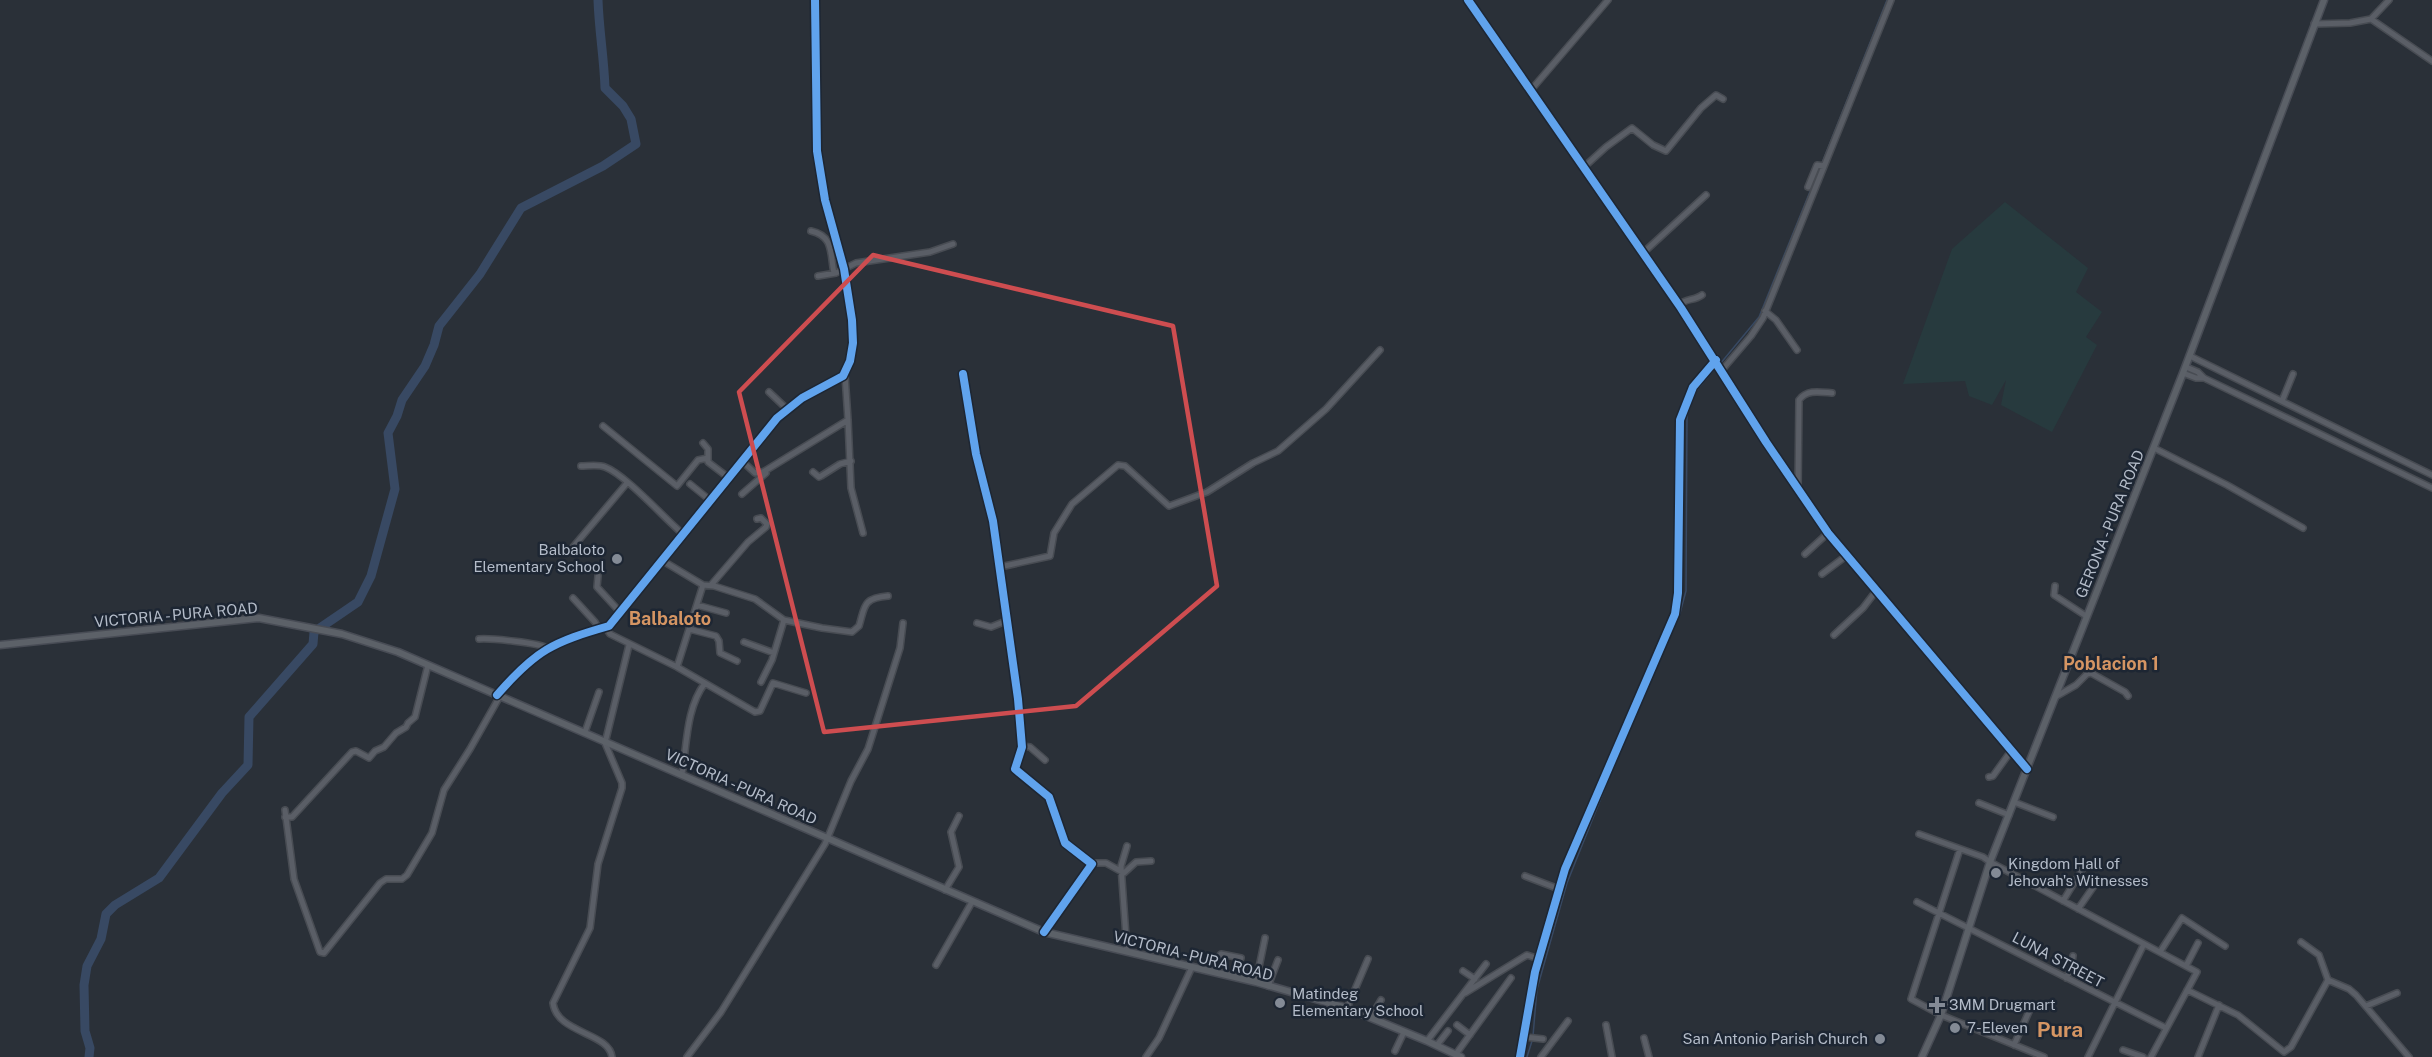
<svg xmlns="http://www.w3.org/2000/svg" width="2432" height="1057" viewBox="0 0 2432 1057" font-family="'Public Sans',sans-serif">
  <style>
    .green { fill: #273a3e }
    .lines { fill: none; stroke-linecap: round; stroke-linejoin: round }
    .stream { stroke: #384963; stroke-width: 1.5 }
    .river { stroke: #384963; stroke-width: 9 }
    .minor-casing { stroke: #484c53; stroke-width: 8 }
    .major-casing { stroke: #484c55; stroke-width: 9 }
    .minor { stroke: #5a5e66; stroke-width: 5 }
    .major { stroke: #5c6168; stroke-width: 6 }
    .cycleway-casing { stroke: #1d2633; stroke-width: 11 }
    .cycleway { stroke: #60a3ed; stroke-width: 8 }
    .marked { fill: none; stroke: #ce4d50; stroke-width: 4.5; stroke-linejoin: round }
    .poi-dot { fill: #848b96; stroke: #1d2633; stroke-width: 2 }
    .labels { text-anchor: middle; stroke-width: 5; stroke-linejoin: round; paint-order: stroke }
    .street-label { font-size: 15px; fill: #b4bcc9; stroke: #1d2633 }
    .poi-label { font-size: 15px; fill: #b4bcc9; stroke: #1d2633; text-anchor: start }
    .quarter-label { font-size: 18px; font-weight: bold; fill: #d59563; stroke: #1d2633 }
    .district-label { font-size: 21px; font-weight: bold; fill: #d59563; stroke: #1d2633 }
  </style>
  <rect width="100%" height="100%" fill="#2a3038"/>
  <path class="green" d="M 2005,202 L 2088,268 L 2076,292 L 2102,312 L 2086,337 L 2097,345 L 2052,432 L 2001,405 L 2006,380 L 1992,405 L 1969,396 L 1965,381 L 1903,384 L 1952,249 Z"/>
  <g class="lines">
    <path class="stream" d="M 1822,163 L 1887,0
      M 1720,364 L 1759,317 L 1820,167
      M 1533,1036 L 1537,989 L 1567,883 L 1611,773 L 1680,613 L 1686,591 L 1687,415 L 1696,391 L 1716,367
      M 1527,1057 L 1532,1041"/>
    <path class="river" d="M 89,1057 L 90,1048 L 85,1031 L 84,985 L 87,966 L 101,939 L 106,914 L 115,905 L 159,878 L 222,793 L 248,765 L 249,717 L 313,644 L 314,632 L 358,602 L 371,576 L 395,489 L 388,433 L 397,416 L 402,400 L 425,366 L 434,345 L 439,326 L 480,274 L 521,208 L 603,166 L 636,144 L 631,119 L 623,106 L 605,88 C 604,58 599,30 598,0"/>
    <g class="minor-casing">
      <path id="minor" d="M 1468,0 L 1681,308 L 1766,442 L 1828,533 L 2027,769
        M 2371,19 L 2389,0
        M 2314,24 L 2350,23 L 2371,19 L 2432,61
        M 1531,90 L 1608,0
        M 1584,167 L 1606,147 L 1632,128 L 1653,145 L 1666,151 L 1701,108 L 1716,95 L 1723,99
        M 1808,187 L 1817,165 L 1824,166
        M 811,231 C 834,236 830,254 834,273
        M 1643,253 L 1706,195
        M 818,276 L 836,273 L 856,263 L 930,252 L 953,244
        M 1679,305 C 1686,298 1694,301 1702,295
        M 1765,311 L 1776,320 L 1797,350
        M 2190,356 L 2432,475
        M 2186,367 L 2198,372 L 2204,378
        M 1722,370 L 1751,336 L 1763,318 L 1891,0
        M 2183,373 L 2196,378 L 2204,378 L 2432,488
        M 963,374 L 976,454 L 993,521 L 1018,699 L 1022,747 L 1015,769 L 1049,797 L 1065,843 L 1092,864 L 1044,932
        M 769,392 L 787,409
        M 2282,401 L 2293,374
        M 848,420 L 851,488 L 863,533
        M 603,426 L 677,486 L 698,460 L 708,458
        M 703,443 L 708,449 L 708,462 L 729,478
        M 2154,448 L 2227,485 L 2303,528
        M 742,461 L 755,473 L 763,472 L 848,420 L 845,375
        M 581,466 C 588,466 598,464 605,467 C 626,475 664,518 684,535
        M 813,472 L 819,477 L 821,476 L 840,464 L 851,461
        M 690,484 L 711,501
        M 1798,489 L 1799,400 C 1807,389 1820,392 1832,393
        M 742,494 L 766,473
        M 568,553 L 627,483
        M 1805,554 L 1828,533
        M 1000,567 L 1050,556 L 1054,533 L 1072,504 L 1118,465 L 1125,466 L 1169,506 L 1207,492 L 1253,463 L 1278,451 L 1326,409 L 1380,350
        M 1822,574 L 1846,556
        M 598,576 L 597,587 L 620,612
        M 703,585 L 714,586 L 755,599 L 784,620 L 822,628 L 852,632 L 859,626 C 865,607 862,598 888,596
        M 711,585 L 748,542 L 766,527 L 767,524 L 761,518 L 757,519
        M 2055,586 L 2054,595 L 2086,616
        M 573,598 L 595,622 L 599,630
        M 697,605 L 726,613
        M 977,623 L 991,627 L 1006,621
        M 609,626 L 608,631 L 610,634 L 677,667 L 703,585 L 663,561
        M 689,629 L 716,636 L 719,641 L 720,653 L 737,661
        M 1834,635 L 1863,608 L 1876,591
        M 479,639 C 490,638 540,643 547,648
        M 744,642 L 774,653
        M 677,667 L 755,712 L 760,711 L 773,683 L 806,693
        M 761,682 L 772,660 L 784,620
        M 497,695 C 536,650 553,642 609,626 L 777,418 L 802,398 L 843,376 L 850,361 L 853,343 L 852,320 L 844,269 L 825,200 L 817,151 L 815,0
        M 2055,697 L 2076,685 L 2087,674 L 2091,673 L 2125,692 L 2128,696
        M 585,732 L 599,692
        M 1022,746 L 1030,747 L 1045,760
        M 682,774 C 687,744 686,708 705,683
        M 1989,777 L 1993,776 L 2011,751
        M 2014,802 L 2053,817
        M 1979,803 L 2009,815
        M 285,810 L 294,879 L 320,952 L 324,953 L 380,883 L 386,879 L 402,879 L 407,875 L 432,833 L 444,790 L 470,749 L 500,696
        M 285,817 L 292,817 L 352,752 L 356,751 L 369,758 L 375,751 L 384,747 L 396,733 L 406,727 L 408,723 L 415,717 L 428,665
        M 1919,834 L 1983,857 L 1990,862 L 2197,972 L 2151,1057
        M 1127,846 L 1121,866 L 1127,951
        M 1960,849 L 1911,999 L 1941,1015 L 2044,1057
        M 1091,863 L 1106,863 L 1124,873 L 1136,862 L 1151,861
        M 1525,876 L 1559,889
        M 945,890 L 959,867 L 951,832 L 959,816
        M 2063,901 L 2085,865
        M 1917,902 L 2166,1028
        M 2078,909 L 2094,886
        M 2301,942 L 2319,955 L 2328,980 L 2349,989 L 2356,995 L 2409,1057
        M 2160,952 L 2182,918 L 2225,946
        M 936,965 L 972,902
        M 2186,966 L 2198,943
        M 1463,971 L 1475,979
        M 1214,972 L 1217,959 L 1221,954 L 1241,958
        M 2066,978 L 2071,969 L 2073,956
        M 1256,982 L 1265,938
        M 1268,986 L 1278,960
        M 2187,990 L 2238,1015 L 2284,1052 L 2291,1047 L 2328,980
        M 1465,993 L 1527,955 L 1539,959
        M 2366,1006 L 2397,993
        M 1347,1008 L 1368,959
        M 1371,1017 L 1381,1000
        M 1457,1025 L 1470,1035
        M 1606,1025 L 1612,1057
        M 1525,1037 L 1543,1039
        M 1644,1038 L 1649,1057
        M 1427,1041 L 1486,964
        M 1437,1045 L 1448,1031
        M 2014,1045 L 2032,1005
        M 2123,1050 L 2143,1057
        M 1395,1051 L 1404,1032
        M 1456,1054 L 1511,978
        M 612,1057 C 609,1032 557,1034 553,1003 L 590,928 L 598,864 L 622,788 L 622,783 L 605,743 L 629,645
        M 687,1057 L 721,1012 L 825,844 L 851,781 L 868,749 L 900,648 L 903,623
        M 1146,1057 L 1159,1038 L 1192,967
        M 1520,1057 L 1535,972 L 1565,869 L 1675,614 L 1678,593 L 1680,420 L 1693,387 L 1716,360
        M 1541,1057 L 1568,1021
        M 2088,1057 L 2144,944
        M 2198,1057 L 2219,1005"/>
    </g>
    <g class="major-casing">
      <path id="major" d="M 0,645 L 259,618 L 342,634 L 398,652 L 1044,932 L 1256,982 L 1347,1008 L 1427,1041 L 1461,1057
        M 1922,1057 L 1941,1015 L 1990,862 L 2183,373 L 2324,0"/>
    </g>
    <use href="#minor" class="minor"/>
    <use href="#major" class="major"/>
    <g class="cycleway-casing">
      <path id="cycleway" d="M 1468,0 L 1681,308 L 1766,442 L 1828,533 L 2027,769
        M 963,374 L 976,454 L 993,521 L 1018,699 L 1022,747 L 1015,769 L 1049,797 L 1065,843 L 1092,864 L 1044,932
        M 497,695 C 536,650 553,642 609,626 L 777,418 L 802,398 L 843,376 L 850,361 L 853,343 L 852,320 L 844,269 L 825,200 L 817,151 L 815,0
        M 1520,1057 L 1535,972 L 1565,869 L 1675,614 L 1678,593 L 1680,420 L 1693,387 L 1716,360"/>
    </g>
    <use href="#cycleway" class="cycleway"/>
  </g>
  <path class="marked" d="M 873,255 L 1173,326 L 1217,586 L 1076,706 L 824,732 L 739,392 Z"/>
  <g class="poi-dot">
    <circle cx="617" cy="559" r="6"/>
    <circle cx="1996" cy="873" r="6"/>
    <circle cx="1280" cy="1003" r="6"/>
    <path d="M1934 996h6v6h6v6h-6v6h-6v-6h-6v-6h6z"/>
    <circle cx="1955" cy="1028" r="6"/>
    <circle cx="1880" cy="1039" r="6"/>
  </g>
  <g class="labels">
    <g class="street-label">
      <text transform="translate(2110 524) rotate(-68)" y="5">GERONA - PURA ROAD</text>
      <text transform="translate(176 615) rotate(-5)" y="5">VICTORIA - PURA ROAD</text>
      <text transform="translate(741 787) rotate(24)" y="5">VICTORIA - PURA ROAD</text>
      <text transform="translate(1193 956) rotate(14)" y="5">VICTORIA - PURA ROAD</text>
      <text transform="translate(2058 960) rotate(28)" y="5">LUNA STREET</text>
    </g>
    <g class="poi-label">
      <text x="605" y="555" text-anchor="end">Balbaloto<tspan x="605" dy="17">Elementary School</tspan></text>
      <text x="2008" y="869">Kingdom Hall of<tspan x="2008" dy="17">Jehovah's Witnesses</tspan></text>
      <text x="1292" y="999">Matindeg<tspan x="1292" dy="17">Elementary School</tspan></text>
      <text x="1949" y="1010">3MM Drugmart</text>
      <text x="1967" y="1033">7-Eleven</text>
      <text x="1868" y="1044" text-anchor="end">San Antonio Parish Church</text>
    </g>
    <g class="quarter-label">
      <text x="670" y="625">Balbaloto</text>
      <text x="2111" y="670">Poblacion 1</text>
    </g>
    <g class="district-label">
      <text x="2060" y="1037">Pura</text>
    </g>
  </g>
</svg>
